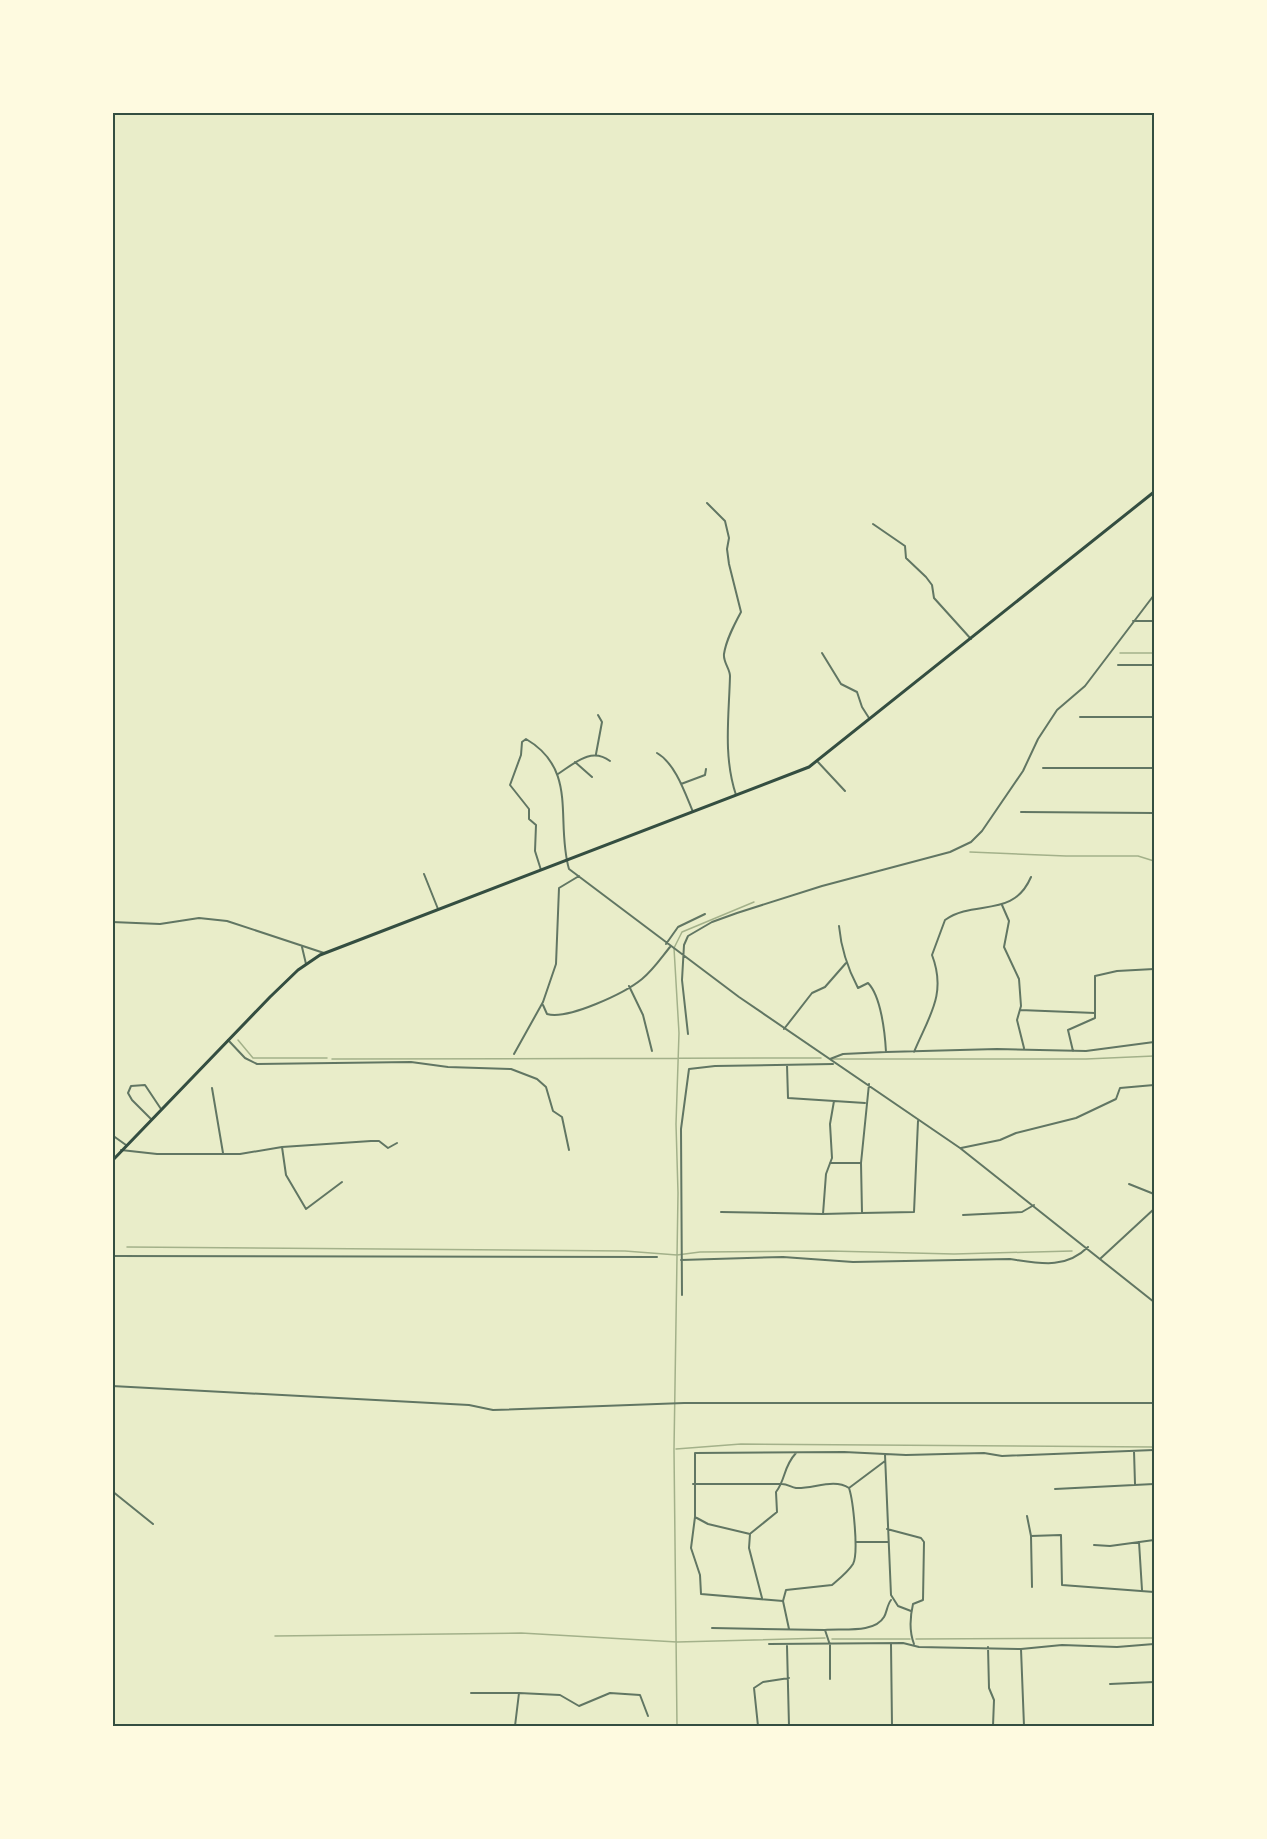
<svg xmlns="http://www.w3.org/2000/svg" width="1267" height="1839" viewBox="0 0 1267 1839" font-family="'Titillium Web',sans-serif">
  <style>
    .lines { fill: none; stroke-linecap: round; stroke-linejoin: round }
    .stream { stroke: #a3b18a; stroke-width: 1.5 }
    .minor { stroke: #617663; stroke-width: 2 }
    .tertiary { stroke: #617663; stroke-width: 2 }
    .secondary { stroke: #344e41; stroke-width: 3 }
    .neatline { fill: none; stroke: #344e41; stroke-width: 2 }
  </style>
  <rect width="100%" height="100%" fill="#e9edc9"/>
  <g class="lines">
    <path class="stream" d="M 1120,653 L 1154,653
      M 970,852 L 1066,856 L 1138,856 L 1154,861
      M 238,1040 L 253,1058 L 327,1058
      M 332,1059 L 821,1058
      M 831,1059 L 1086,1059 L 1154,1056
      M 127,1247 L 625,1251 L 677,1255 L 700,1252 L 830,1251 L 954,1254 L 1072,1251
      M 676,1449 L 741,1444 L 1154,1447
      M 275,1636 L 521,1633 L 677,1642 L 825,1638
      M 832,1639 L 910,1639
      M 916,1639 L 1154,1638
      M 677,1726 L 674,1450 L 678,1193 L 676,1124 L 679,1033 L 674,948 L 682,932 L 754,902"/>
    <path class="minor" d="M 707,503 L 725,521 L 729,538 L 727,549 L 729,564 L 741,612 C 734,625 726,640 724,654 C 723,662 730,669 730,676 C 729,716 723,756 736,795
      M 873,524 L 905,546 L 906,558 L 926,577 L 932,585 L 934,598 L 971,639
      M 1133,621 L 1154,621
      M 822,653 L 841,684 L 857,692 L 862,707 L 869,718
      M 1118,665 L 1154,665
      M 1080,717 L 1154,717
      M 657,753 C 675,763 685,793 693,812
      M 596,754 L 602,722 L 598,715
      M 575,762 L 592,777
      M 818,762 L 845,791
      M 1043,768 L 1154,768
      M 558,774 C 575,763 591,747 610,761
      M 681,784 L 705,775 L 706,769
      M 1021,812 L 1154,813
      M 541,870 L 535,851 L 536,825 L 529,819 L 529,809 L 510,785 L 521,755 L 522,742 L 526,739 C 579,770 555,821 569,869 L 739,997 L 960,1148 L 1154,1302
      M 424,874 L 438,909
      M 1002,905 L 1009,921 L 1004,947 L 1019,979 L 1021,1006 L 1017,1020 L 1024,1048
      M 112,922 L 160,924 L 199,918 L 227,921 L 324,953
      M 839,926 C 841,948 848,969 858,988 L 868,983 C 881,996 885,1033 886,1052
      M 666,944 L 678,927 L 705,914
      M 302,947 L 306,964
      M 629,986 L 643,1015 L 652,1051
      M 543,1005 L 547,1014 C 568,1020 625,993 642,979 C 653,970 661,958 670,947
      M 1020,1010 L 1095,1013
      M 784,1029 L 812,993 L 825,987 L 846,963
      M 688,1034 L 682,980 L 684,945 L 688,936 L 712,922 L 737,913 L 822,886 L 950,852 L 971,842 L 982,831 L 1023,771 L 1038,739 L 1057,710 L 1085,686 L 1154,595
      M 228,1040 L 245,1058 L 257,1064 L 411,1062 L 448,1067 L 511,1069 L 537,1079 L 546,1087 L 553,1111 L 562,1117 L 569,1150
      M 1073,1051 L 1068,1030 L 1095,1018 L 1095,976 L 1117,971 L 1154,969
      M 914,1052 C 929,1016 947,994 932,955 L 945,920 C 975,899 1013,919 1031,877
      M 514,1054 L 543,1002 L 556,964 L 559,888 L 579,876
      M 830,1059 L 843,1054 L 886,1052 L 997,1049 L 1086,1051 L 1154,1042
      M 787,1065 L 788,1098 L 865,1103
      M 212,1088 L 223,1153
      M 151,1119 L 132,1100 L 128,1093 L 131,1086 L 145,1085 L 161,1109
      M 112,1135 L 126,1145
      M 282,1147 L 286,1175 L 306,1209 L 342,1182
      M 961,1148 L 1000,1140 L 1016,1133 L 1076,1118 L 1116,1099 L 1120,1088 L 1154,1085
      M 121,1150 L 157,1154 L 240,1154 L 282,1147 L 371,1141 L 379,1141 L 388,1148 L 397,1143
      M 830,1163 L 861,1163 L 869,1084
      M 861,1163 L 862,1213 L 914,1212 L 918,1121
      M 1129,1184 L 1154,1194
      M 721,1212 L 823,1214 L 826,1174 L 832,1158 L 830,1124 L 834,1101
      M 823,1214 L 862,1213
      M 963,1215 L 1022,1212 L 1034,1205
      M 112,1256 L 657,1257
      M 1101,1258 L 1154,1209
      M 681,1260 L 783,1257 L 853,1262 L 1010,1259 C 1038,1263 1065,1270 1088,1247
      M 682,1295 L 681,1129 L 689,1069 L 715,1066 L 833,1064
      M 1134,1451 L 1135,1484
      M 885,1455 L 891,1595 L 898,1606 L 911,1611
      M 693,1484 L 782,1484 C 787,1484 791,1487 796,1488 C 813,1489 834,1478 849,1488
      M 849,1488 L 885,1461
      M 1055,1489 L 1154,1484
      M 112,1491 L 153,1524
      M 1027,1516 L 1031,1536 L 1032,1587
      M 695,1517 L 691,1548 L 700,1575 L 701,1594 L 783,1601
      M 887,1529 L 921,1538 L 924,1542 L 923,1600 L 913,1604 C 910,1617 909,1631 914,1644
      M 751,1533 L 777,1512 L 776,1492 C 786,1479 783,1467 796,1453
      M 1031,1536 L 1061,1535 L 1062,1585 L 1154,1592
      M 856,1542 L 888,1542
      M 1139,1542 L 1142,1590
      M 1094,1545 L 1110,1546 L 1154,1540
      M 762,1598 L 749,1548 L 750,1534 L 708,1524 L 695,1517 L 695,1453 L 844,1452 L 906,1455 L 984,1453 L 1002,1456 L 1154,1450
      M 712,1628 L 825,1630 L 830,1645 L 830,1679
      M 789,1629 L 783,1601 L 786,1590 L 832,1585 C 839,1579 848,1572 853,1564 C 859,1553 853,1500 849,1488
      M 825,1630 C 841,1628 874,1634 884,1617 C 887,1612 887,1605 891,1600
      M 769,1644 L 903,1643 L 919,1647 L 1021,1649 L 1062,1645 L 1117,1647 L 1154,1644
      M 891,1644 L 892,1726
      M 787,1646 L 789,1726
      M 988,1647 L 989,1688 L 994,1700 L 993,1726
      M 1021,1649 L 1024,1726
      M 1110,1684 L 1154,1682
      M 471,1693 L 519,1693 L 515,1726
      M 519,1693 L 560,1695 L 579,1706 L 610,1693 L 640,1695 L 648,1716
      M 758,1726 L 754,1688 L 763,1682 L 789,1678"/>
    <path class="tertiary" d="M 112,1386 L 469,1405 L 493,1410 L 684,1403 L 1154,1403"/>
    <path class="secondary" d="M 112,1161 L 270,997 L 298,970 L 320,955 L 809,767 L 1154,492"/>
  </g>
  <rect width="1267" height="1839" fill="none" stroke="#fefae0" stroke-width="228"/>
  <rect x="114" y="114" width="1039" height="1611" class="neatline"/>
</svg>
